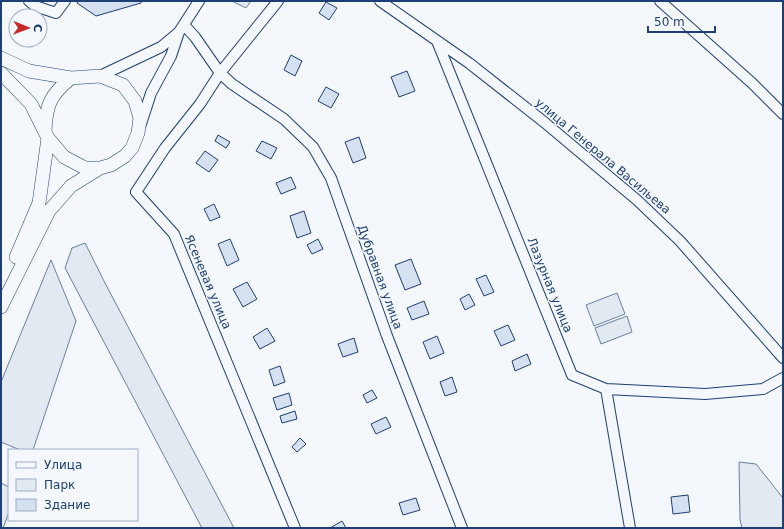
<svg xmlns="http://www.w3.org/2000/svg" width="784" height="529" viewBox="0 0 784 529" font-family="'DejaVu Sans',sans-serif">
  <style>
    .green { fill: #e3e9f0; stroke: #687fa3 }
    .building { fill: #d5e0f0; stroke: #1d3f73 }
    .lines { fill: none; stroke-linecap: round; stroke-linejoin: round }
    .minor-casing { stroke: #1d3f73; stroke-width: 12 }
    .major-casing { stroke: #1d3f73; stroke-width: 14 }
    .minor { stroke: #f4f7fb; stroke-width: 10 }
    .major { stroke: #f4f7fb; stroke-width: 13 }
    .labels { text-anchor: middle; stroke-width: 3; stroke-linejoin: round; paint-order: stroke }
    .street-label { font-size: 12px; fill: #1d3f73; stroke: #f4f7fb }
  </style>
  <rect width="100%" height="100%" fill="#f4f7fb"/>
  <path class="green" d="M 232,1 L 251,1 L 246,8 Z
    M 85,243 L 105,283 L 234,528 L 202,528 L 65,268 L 72,248 Z
    M 51,260 L 76,321 L 33,450 L 20,450 L 1,442 L 1,382 Z
    M 617,293 L 625,314 L 594,326 L 586,305 Z
    M 627,316 L 632,332 L 601,344 L 595,328 Z
    M 739,462 L 756,464 L 783,498 L 783,528 L 742,528 L 740,520 Z
    M 1,483 L 9,487 L 9,512 L 3,528 L 1,528 Z"/>
  <path class="building" d="M 78,1 L 141,1 L 141,3 L 96,16 L 77,3 Z
    M 326,2 L 337,8 L 329,20 L 319,13 Z
    M 291,55 L 302,61 L 295,76 L 284,70 Z
    M 407,71 L 415,91 L 399,97 L 391,77 Z
    M 326,87 L 339,94 L 331,108 L 318,101 Z
    M 218,135 L 230,142 L 226,148 L 215,141 Z
    M 359,137 L 366,158 L 353,163 L 345,142 Z
    M 262,141 L 277,148 L 271,159 L 256,151 Z
    M 205,151 L 218,160 L 209,172 L 196,163 Z
    M 291,177 L 296,188 L 281,194 L 276,183 Z
    M 214,204 L 220,217 L 210,221 L 204,209 Z
    M 304,211 L 311,233 L 297,238 L 290,216 Z
    M 230,239 L 239,260 L 227,266 L 218,244 Z
    M 318,239 L 323,249 L 312,254 L 307,245 Z
    M 411,259 L 421,284 L 405,290 L 395,265 Z
    M 486,275 L 494,292 L 484,296 L 476,279 Z
    M 247,282 L 257,299 L 243,307 L 233,289 Z
    M 469,294 L 475,305 L 465,310 L 460,299 Z
    M 424,301 L 429,314 L 412,320 L 407,308 Z
    M 508,325 L 515,340 L 501,346 L 494,331 Z
    M 267,328 L 275,341 L 260,349 L 253,337 Z
    M 437,336 L 444,353 L 430,359 L 423,342 Z
    M 354,338 L 358,352 L 343,357 L 338,344 Z
    M 527,354 L 531,364 L 515,371 L 512,361 Z
    M 280,366 L 285,382 L 274,386 L 269,370 Z
    M 452,377 L 457,392 L 445,396 L 440,382 Z
    M 372,390 L 377,398 L 367,403 L 363,395 Z
    M 289,393 L 292,405 L 277,410 L 273,398 Z
    M 295,411 L 297,419 L 282,423 L 280,416 Z
    M 386,417 L 391,427 L 376,434 L 371,424 Z
    M 300,438 L 306,444 L 297,452 L 292,447 Z
    M 688,495 L 690,512 L 673,514 L 671,497 Z
    M 416,498 L 420,510 L 403,515 L 399,503 Z
    M 342,521 L 346,528 L 330,528 Z"/>
  <g class="lines">
    <g class="minor-casing">
      <path id="minor" d="M 29,1 L 35,6 L 56,13 L 65,1
        M 278,1 L 220,73 L 200,104 L 165,148 L 136,192 L 174,234 L 295,528
        M 380,1 L 469,63 L 544,122 L 637,200 L 680,241 L 783,358
        M 660,1 L 752,83 L 783,114
        M 184,25 L 195,37 L 220,73 L 232,84 L 284,119 L 313,147 L 331,178 L 387,336 L 462,528
        M 437,41 L 572,375 L 606,389 L 705,394 L 763,389 L 783,378
        M 100,76 L 161,47 L 179,32 L 199,1
        M 141,124 L 151,93 L 171,56 L 179,32
        M 606,389 L 630,528"/>
    </g>
    <g class="major-casing">
      <path id="major" d="M 1,58 L 29,71 L 71,78 L 100,76 L 123,85 L 135,101 L 140,118 L 138,133 L 132,148 L 125,156 L 111,165 L 100,168 L 85,168 L 64,157 L 48,138 L 31,104 L 1,73
        M 45,132 C 46,105 50,95 71,78
        M 16,257 L 39,203 L 48,138
        M 1,307 L 49,211 L 71,186 L 100,168"/>
    </g>
    <use href="#minor" class="minor"/>
    <use href="#major" class="major"/>
  </g>
  <g class="labels">
    <g class="street-label">
      <text transform="translate(603 156) rotate(40)" y="4">улица Генерала Васильева</text>
      <text transform="translate(380 277) rotate(70)" y="4">Дубравная улица</text>
      <text transform="translate(208 282) rotate(67)" y="4">Ясеневая улица</text>
      <text transform="translate(550 285) rotate(68)" y="4">Лазурная улица</text>
    </g>
  </g>
  <rect width="784" height="529" fill="none" stroke="#1d3f73" stroke-width="4"/>
  <rect x="8" y="449" width="130" height="72" fill="#f4f7fb" stroke="#9eadc5"/>
  <rect x="16" y="462" width="20" height="6" fill="#f4f7fb" stroke="#9eadc5"/>
  <text x="44" y="469" font-size="12" fill="#1d3f73">Улица</text>
  <rect x="16" y="479" width="20" height="12" fill="#e3e9f0" stroke="#9eadc5"/>
  <text x="44" y="489" font-size="12" fill="#1d3f73">Парк</text>
  <rect x="16" y="499" width="20" height="12" fill="#d5e0f0" stroke="#9eadc5"/>
  <text x="44" y="509" font-size="12" fill="#1d3f73">Здание</text>
  <g transform="translate(28 28) rotate(91)"><circle r="19" fill="#f4f7fb" stroke="#9eadc5"/>
  <path d="M0-3L7 15L0 10L-7 15Z" fill="#c62828"/>
  <text y="-6" font-size="11" font-weight="bold" text-anchor="middle" fill="#1d3f73">С</text>
  </g>
  <path d="M648 26v6h67v-6" fill="none" stroke="#1d3f73" stroke-width="2"/>
  <text x="654" y="26" font-size="12" fill="#1d3f73" stroke="#f4f7fb" stroke-width="3" paint-order="stroke">50 m</text>
</svg>
